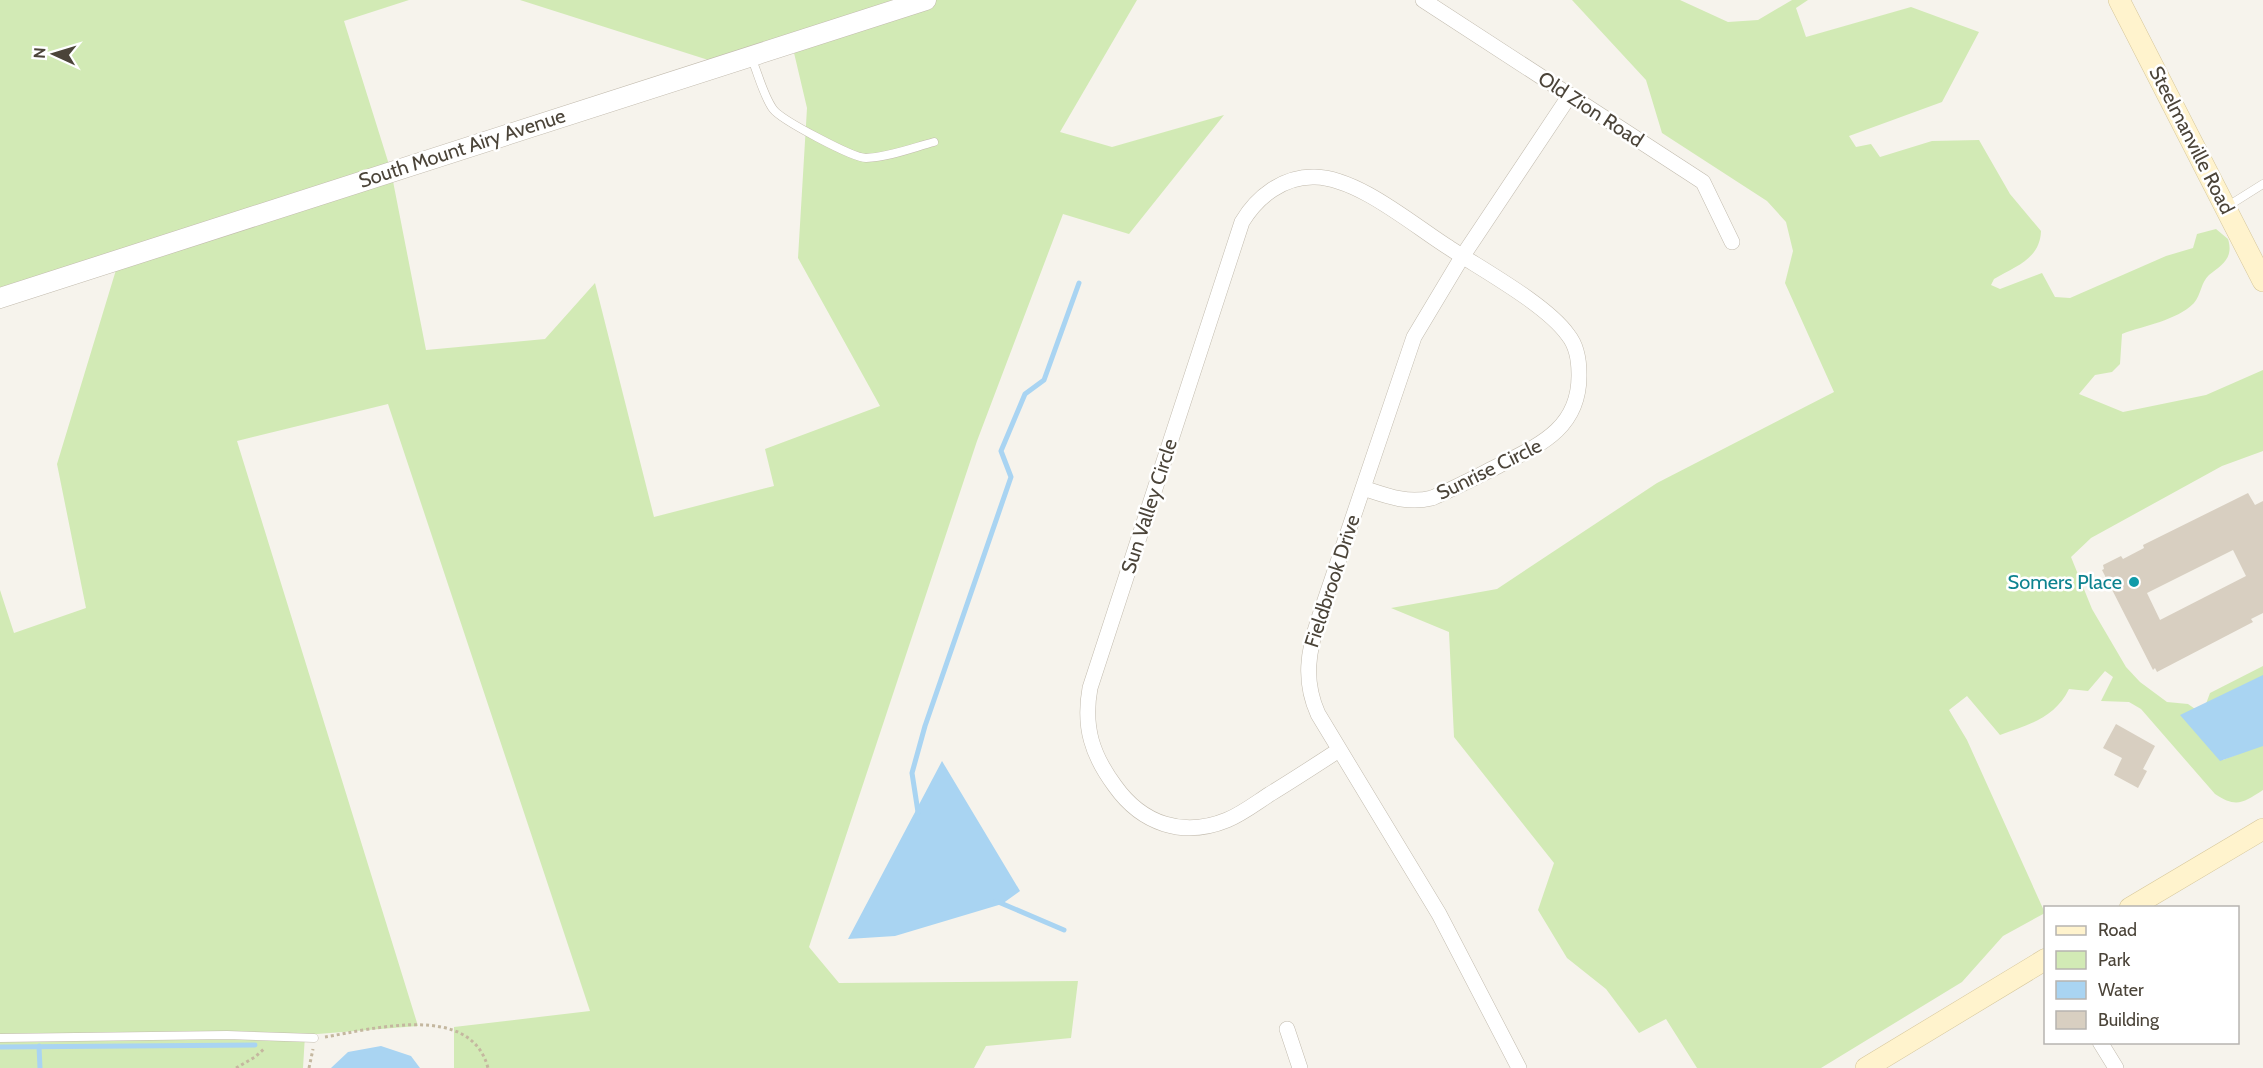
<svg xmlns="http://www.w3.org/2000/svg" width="2263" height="1068" viewBox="0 0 2263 1068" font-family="Cabin,sans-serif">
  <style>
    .green { fill: #d2eab5 }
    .water { fill: #a9d4f2 }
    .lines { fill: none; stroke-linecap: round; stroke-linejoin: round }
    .stream { stroke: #a9d4f2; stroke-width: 5 }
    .building { fill: #d8cfc1; fill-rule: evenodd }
    .service-casing { stroke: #c2bbae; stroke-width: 9 }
    .minor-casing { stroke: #c2bbae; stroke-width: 16 }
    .tertiary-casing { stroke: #c2bbae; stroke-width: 21 }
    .secondary-casing { stroke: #d6c79b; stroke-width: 22 }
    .path { stroke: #c4b79f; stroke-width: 3; stroke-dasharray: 3 3; stroke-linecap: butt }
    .service { stroke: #fff; stroke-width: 8 }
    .minor { stroke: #fff; stroke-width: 15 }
    .tertiary { stroke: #fff; stroke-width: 20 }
    .secondary { stroke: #fff3cd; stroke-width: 21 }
    .culture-dot { fill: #0f9aa8; stroke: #fff; stroke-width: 2 }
    .labels { text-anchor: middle; stroke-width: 5; stroke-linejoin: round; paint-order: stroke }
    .street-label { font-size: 20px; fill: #4b4439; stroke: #fff }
    .culture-label { font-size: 20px; fill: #0d838f; stroke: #fff; text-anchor: end }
  </style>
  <rect width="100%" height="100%" fill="#f6f3ec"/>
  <path class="green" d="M 0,0 L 409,0 L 344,21 L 391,171 L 426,350 L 545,339 L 595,283 L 654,517 L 774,486 L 765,449 L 880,406 L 798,258 L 807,108 L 791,40 L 724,65 L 520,0 L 1137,0 L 1060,132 L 1112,147 L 1224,115 L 1129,234 L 1063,214 L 977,441 L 809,947 L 839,983 L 1078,981 L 1071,1038 L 986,1046 L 974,1068 L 454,1068 L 454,1027 L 590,1011 L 388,404 L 237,441 L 418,1026 L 305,1035 L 303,1068 L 0,1068 L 0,590 L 14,633 L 86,608 L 57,464 L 119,260 L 0,299 Z
    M 1572,0 L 1680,0 L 1728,22 L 1758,20 L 1792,0 L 1808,0 L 1796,8 L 1806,37 L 1911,7 L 1979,32 L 1942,102 L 1849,136 L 1856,147 L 1871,144 L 1880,157 L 1932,141 L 1979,140 L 2010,194 L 2041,231 C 2040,259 2016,266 1994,279 L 1991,285 L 2000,289 L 2042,273 L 2055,297 L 2070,298 L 2166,256 L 2193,248 L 2197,234 L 2216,229 L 2228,239 C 2234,258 2222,265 2209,275 C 2201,282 2201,295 2194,303 C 2176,321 2145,325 2122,334 L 2120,364 L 2112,372 L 2095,375 L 2079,394 L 2123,412 L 2206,395 L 2263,370 L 2263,451 L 2222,466 L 2091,538 L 2071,557 L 2092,609 L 2126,667 L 2140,682 L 2167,702 L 2188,704 L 2198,711 L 2223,760 L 2263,744 L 2263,790 C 2243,803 2236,808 2215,794 L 2141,709 L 2129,702 L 2101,701 L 2113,677 L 2105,671 L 2088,691 L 2069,689 C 2055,718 2028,725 2000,735 L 1967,696 L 1949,710 L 1967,740 L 2045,913 L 2003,936 L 1962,982 L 1821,1068 L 1697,1068 L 1666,1019 L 1639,1033 L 1606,989 L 1567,958 L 1538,910 L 1554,863 L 1454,737 L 1449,632 L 1391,608 L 1497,589 L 1657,483 L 1834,392 L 1785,283 L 1793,251 L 1786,222 L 1767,201 L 1662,133 L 1646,80 Z
    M 2263,666 L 2263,676 L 2203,712 L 2210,693 Z"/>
  <path class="water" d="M 2263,675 L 2263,746 L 2220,761 L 2180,715 Z
    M 942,761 L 1020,891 L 1002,904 L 895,936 L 848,939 Z
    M 381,1046 L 411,1056 L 420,1068 L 331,1068 L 348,1052 Z"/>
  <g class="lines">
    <path class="stream" d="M 918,812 L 912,773 L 925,726 L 1011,477 L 1001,451 L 1025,394 L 1044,380 L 1079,283
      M 996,901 L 1064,930
      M 39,1046 L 40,1068
      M 0,1047 L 255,1045"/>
  </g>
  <path class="building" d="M 2248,493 L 2255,505 L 2263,501 L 2263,613 L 2251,619 L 2253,622 L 2157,672 L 2155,668 L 2153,670 L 2102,570 L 2104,569 L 2103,565 L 2121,556 L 2123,559 L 2144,548 L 2143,545 ZM 2233,550 L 2246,576 L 2160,620 L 2147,593 Z
    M 2116,724 L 2155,746 L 2143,769 L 2147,771 L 2138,788 L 2114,775 L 2122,758 L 2103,748 Z"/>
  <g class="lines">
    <g class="service-casing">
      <path id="service" d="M 751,57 C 758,73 763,95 773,109 C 781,120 853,158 866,158 C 889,157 912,148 934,142
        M 2228,206 L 2263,184
        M 0,1038 L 227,1035 L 314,1038"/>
    </g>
    <g class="minor-casing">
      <path id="minor" d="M 1423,0 L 1703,182 L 1732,242
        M 1339,750 C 1316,765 1293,780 1270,794 C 1256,803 1242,814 1227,820 C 1183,838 1142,824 1115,786 C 1092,755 1083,727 1090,688 L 1242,222 C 1257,197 1283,176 1315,177 C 1359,178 1414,226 1451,249 C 1483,270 1547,305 1568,335 C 1577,346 1579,360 1579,374 C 1580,428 1540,445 1498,466 C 1476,477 1455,488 1432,498 C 1407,504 1387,496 1363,488
        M 1287,1029 L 1300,1068
        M 2100,1042 L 2116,1068
        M 1519,1068 L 1439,914 L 1318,714 C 1303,681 1308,651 1319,618 L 1414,337 L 1462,257 L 1570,95"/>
    </g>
    <g class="tertiary-casing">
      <path id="tertiary" d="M 0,298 L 926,0"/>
    </g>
    <g class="secondary-casing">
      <path id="secondary" d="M 2119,0 L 2263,281
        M 2130,908 L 2263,829
        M 1866,1068 L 2046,959"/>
    </g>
    <path class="path" d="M 325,1037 C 373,1029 471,1002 488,1068
      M 236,1068 L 255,1057 L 264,1049
      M 309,1068 L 313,1049"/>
    <use href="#service" class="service"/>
    <use href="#minor" class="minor"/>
    <use href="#tertiary" class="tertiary"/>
    <use href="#secondary" class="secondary"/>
  </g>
  <circle class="culture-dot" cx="2134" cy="582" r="6"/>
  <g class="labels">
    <g class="street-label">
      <text transform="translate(1591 109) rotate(33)" y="7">Old Zion Road</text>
      <text transform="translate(2192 140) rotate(63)" y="7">Steelmanville Road</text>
      <text transform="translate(462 148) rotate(-18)" y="7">South Mount Airy Avenue</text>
      <text transform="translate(1489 469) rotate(-26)" y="7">Sunrise Circle</text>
      <text transform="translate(1149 506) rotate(-72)" y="7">Sun Valley Circle</text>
      <text transform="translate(1332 581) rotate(-72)" y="7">Fieldbrook Drive</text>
    </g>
    <g class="culture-label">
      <text x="2122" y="589">Somers Place</text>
    </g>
  </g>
  <rect x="2044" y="906" width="195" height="138" fill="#ffffff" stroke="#b7b4b0" stroke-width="1.5"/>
  <rect x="2056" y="926" width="30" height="9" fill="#fff3cd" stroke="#b7b4b0" stroke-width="1.5"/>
  <text x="2098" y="936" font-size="18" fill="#4b4439">Road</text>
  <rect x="2056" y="951" width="30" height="18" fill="#d2eab5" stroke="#b7b4b0" stroke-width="1.5"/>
  <text x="2098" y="966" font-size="18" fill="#4b4439">Park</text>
  <rect x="2056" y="981" width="30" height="18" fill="#a9d4f2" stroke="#b7b4b0" stroke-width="1.5"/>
  <text x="2098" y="996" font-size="18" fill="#4b4439">Water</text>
  <rect x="2056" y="1011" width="30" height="18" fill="#d8cfc1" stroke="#b7b4b0" stroke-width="1.5"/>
  <text x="2098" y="1026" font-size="18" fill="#4b4439">Building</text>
  <g transform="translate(54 54) rotate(274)" stroke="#ffffff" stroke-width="4.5" paint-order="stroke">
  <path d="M0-4.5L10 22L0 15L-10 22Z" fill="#4b4439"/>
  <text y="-9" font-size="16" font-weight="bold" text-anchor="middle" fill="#4b4439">N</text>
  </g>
</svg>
